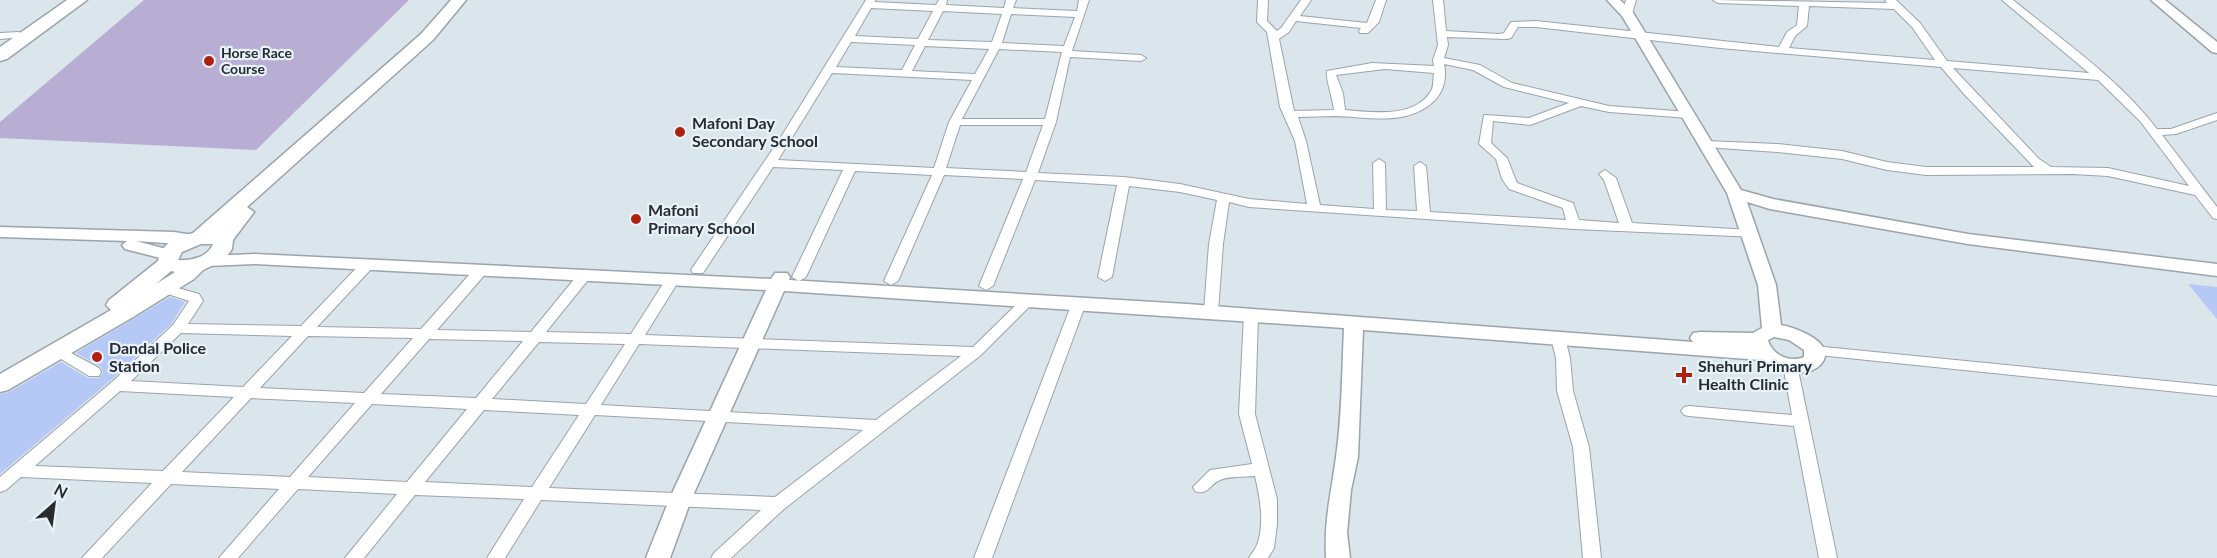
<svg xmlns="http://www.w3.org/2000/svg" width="2217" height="558" viewBox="0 0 2217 558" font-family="Lato,sans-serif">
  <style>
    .green { fill: #b8add3 }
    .building { fill: #b6c8f6 }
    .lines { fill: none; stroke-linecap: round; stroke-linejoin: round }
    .street-casing { stroke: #9aa4ab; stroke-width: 2 }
    .secondary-casing { stroke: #9aa4ab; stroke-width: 3 }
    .primary-casing { stroke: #9aa4ab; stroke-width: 3 }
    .highway-casing { stroke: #9aa4ab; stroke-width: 3 }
    .street { fill: #fff; fill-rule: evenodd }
    .secondary { fill: #fff; fill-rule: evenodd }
    .primary { fill: #fff; fill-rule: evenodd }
    .highway { fill: #fff; fill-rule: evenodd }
    .poi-dot { fill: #af210e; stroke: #e7f2fa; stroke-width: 2 }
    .labels { text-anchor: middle; stroke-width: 4.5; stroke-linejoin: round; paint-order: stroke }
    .far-poi-label { font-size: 14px; font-weight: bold; fill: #282c2f; stroke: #e7f2fa; text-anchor: start }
    .poi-label { font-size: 16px; font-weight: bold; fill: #282c2f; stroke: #e7f2fa; text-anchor: start }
  </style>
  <rect width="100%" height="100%" fill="#dae5ec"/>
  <path class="green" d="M 144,0 L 409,0 L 256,150 L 0,138 L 0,122 Z"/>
  <path class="building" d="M 2188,284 L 2217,287 L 2217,319 Z
    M 170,297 L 185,302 L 171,324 L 111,380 L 0,474 L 0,394 L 9,392 L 61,362 L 88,378 L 99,378 L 103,373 L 101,367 L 76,353 Z"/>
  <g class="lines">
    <g class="street-casing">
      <path id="street" d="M 866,0 L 876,0 L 874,2 L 936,5 L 939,0 L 947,0 L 946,5 L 1004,8 L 1006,0 L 1016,0 L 1013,8 L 1077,11 L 1079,0 L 1089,0 L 1072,51 L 1141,55 L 1146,58 L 1141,61 L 1070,57 L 1056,122 L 1038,173 L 1124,177 L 1180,184 L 1249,199 L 1307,204 L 1295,141 L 1280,107 L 1267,32 L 1257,22 L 1258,0 L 1268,0 L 1267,21 L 1277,31 L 1281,28 L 1301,0 L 1311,0 L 1300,16 L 1367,23 L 1376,0 L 1386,0 L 1379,22 L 1368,33 L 1360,33 L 1359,31 L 1361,28 L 1296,21 L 1289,32 L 1279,39 L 1294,111 L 1334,110 C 1333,99 1325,77 1327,71 L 1372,63 L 1434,66 L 1433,60 L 1438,45 L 1433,0 L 1443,0 L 1446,31 L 1499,34 L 1504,33 L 1511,22 L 1536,21 L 1779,47 L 1787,32 L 1797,25 L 1799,6 L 1718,3 L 1713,0 L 1887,3 L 1885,0 L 1896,0 L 1920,23 L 1947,61 L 2089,73 L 2002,0 L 2013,0 C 2062,40 2118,78 2157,129 L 2171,129 L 2217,113 L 2217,120 L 2176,134 L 2162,135 L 2217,207 L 2217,219 L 2213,218 L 2195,195 L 2108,176 L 2073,174 L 1926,175 L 1887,170 L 1842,159 L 1777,152 L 1706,147 L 1700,144 L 1706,141 L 1777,144 L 1842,151 L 1887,162 L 1926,167 L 2034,167 L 1964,94 L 1941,67 L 1720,48 L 1536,27 L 1518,27 L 1511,38 L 1507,39 L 1447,37 L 1448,45 L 1444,58 L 1480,65 L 1512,83 L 1609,106 L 1689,112 L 1695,115 L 1689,118 L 1609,112 L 1581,106 L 1530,125 L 1493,121 L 1491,143 L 1507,158 L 1517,183 L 1573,203 L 1579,220 L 1619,223 L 1604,180 L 1599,174 L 1605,170 L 1616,178 L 1632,223 L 1751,230 L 1756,231 L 1757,234 L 1756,237 L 1574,229 L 1249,207 L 1229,202 L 1223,244 L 1218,312 L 1211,317 L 1204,312 L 1209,244 L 1217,200 L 1180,192 L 1129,186 L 1112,277 L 1105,281 L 1098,277 L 1117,185 L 1035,180 L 993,286 L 986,290 L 979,286 L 1023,179 L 944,175 L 898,281 L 891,285 L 884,281 L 932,175 L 855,171 L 806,277 L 799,281 L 792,277 L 843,170 L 773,167 L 703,273 L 693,273 L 691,270 L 781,137 ZM 1809,6 L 1894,9 L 1912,27 L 1935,60 L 1789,48 L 1795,36 L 1807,26 ZM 871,8 L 933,11 L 918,39 L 855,36 ZM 943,11 L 1002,14 L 992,42 L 928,40 ZM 1011,14 L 1075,17 L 1064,46 L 1002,43 ZM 851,42 L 915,45 L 902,70 L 836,67 ZM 925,46 L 989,49 L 975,74 L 912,71 ZM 999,49 L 1062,52 L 1045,119 L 962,119 ZM 1444,64 L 1473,70 L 1504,87 L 1569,103 L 1529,118 L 1484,115 L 1479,144 L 1496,159 L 1502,179 L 1509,189 L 1563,208 L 1566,220 L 1430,212 L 1426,166 L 1420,162 L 1414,166 L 1417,211 L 1386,210 L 1385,163 L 1379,159 L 1373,163 L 1374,209 L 1320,205 L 1306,141 L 1298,117 C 1310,117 1322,116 1335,116 C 1370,117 1409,127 1436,99 C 1444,90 1447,76 1444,64 ZM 1953,68 L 2098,80 L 2140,121 L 2189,186 L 2108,168 L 2051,167 L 2039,159 ZM 1385,69 L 1434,73 C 1433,78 1434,87 1431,91 C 1414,119 1372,112 1345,110 L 1343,93 L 1336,75 ZM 832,73 L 972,80 L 949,122 L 934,168 L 778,160 ZM 960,125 L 1043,125 L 1026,172 L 946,168 Z
        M 1626,0 L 1636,0 L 1632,14 L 1627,17 L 1622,14 Z
        M 19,32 L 24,35 L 23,37 L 0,39 L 0,33 Z
        M 368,260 L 375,264 L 373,267 L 317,327 L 421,329 L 477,266 L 487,266 L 489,269 L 487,272 L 437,330 L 531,332 L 580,272 L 585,271 L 592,275 L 546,332 L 631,334 L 668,276 L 673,275 L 680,279 L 645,335 L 973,347 L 1024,297 L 1029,296 L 1036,300 L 981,355 L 784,509 L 731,558 L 711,558 L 714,553 L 761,510 L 541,500 L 505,558 L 487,558 L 524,499 L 415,495 L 364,558 L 345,558 L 397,494 L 298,489 L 238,558 L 219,558 L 279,489 L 171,484 L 102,558 L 82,558 L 152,483 L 21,477 L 6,490 L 0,492 L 0,477 L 112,382 L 173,325 L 189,301 L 159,291 L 157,288 L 159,285 L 164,284 L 199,294 L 203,301 L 188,324 L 301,326 L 363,261 ZM 181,333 L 292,336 L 243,387 L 131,381 ZM 308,336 L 413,338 L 364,393 L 260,388 ZM 429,339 L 523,341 L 476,398 L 381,394 ZM 539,342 L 625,344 L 586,404 L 492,399 ZM 639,344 L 961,356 L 876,420 L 601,405 ZM 120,391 L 234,397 L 163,471 L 35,466 ZM 251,398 L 355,403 L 290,477 L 182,472 ZM 372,404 L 467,409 L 407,482 L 308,477 ZM 484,410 L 579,415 L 532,487 L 425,482 ZM 595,415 L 839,428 L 863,430 L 775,497 L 549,488 Z
        M 1079,299 L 1086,303 L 992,558 L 974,558 L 1072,303 Z
        M 1251,310 L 1258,315 L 1255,414 L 1277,499 L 1277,525 L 1274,548 L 1268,558 L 1249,558 C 1251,554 1255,550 1257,545 C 1265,523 1260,498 1255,476 C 1245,477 1229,476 1220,480 C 1210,484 1208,496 1195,491 L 1193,487 L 1210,470 L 1252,464 L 1239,414 L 1244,315 Z
        M 1558,333 L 1565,338 L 1570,358 L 1573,391 L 1589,447 L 1601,558 L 1583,558 L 1573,447 L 1557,391 L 1556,358 L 1551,338 Z
        M 58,346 L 99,368 L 101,372 L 99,376 L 89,376 L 53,354 L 51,351 L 53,348 Z
        M 1814,346 L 2217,386 L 2217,396 L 1809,354 L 1807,351 L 1809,348 Z
        M 1790,360 L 1795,361 L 1797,365 L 1837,558 L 1819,558 L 1794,426 L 1689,416 L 1684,415 L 1681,411 L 1684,407 L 1689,406 L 1792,415 L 1783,365 L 1785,361 Z"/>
    </g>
    <g class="secondary-casing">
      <path id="secondary" d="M 1607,0 L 1620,0 L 1632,11 L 1741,190 L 1773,199 L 1968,234 L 2217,264 L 2217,276 L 1968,244 L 1770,209 L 1747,202 L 1776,285 L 1781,325 C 1794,327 1839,343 1821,364 C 1807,380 1775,371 1761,360 L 1363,330 L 1358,457 L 1351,490 L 1347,533 L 1350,558 L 1326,558 C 1324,519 1331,495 1336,457 C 1342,415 1342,371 1344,328 L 784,291 L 691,500 L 670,558 L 646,558 L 669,500 L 766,290 L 255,264 L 207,266 L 201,265 L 198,261 L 201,257 L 207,256 L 255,254 L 771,279 L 775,273 L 787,273 L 790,277 L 789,280 L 1187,304 L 1693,342 L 1690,338 L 1693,333 L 1700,332 L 1753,333 L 1762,328 L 1758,285 L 1727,193 L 1634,36 L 1622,16 ZM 1774,337 L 1789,340 L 1804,350 L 1804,357 C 1790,363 1772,355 1768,340 Z
        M 2151,0 L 2165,0 L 2217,42 L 2217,53 L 2212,52 Z
        M 0,227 L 174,232 L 199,236 L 202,240 L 199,244 L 193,245 L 136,241 L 174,251 L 177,255 L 174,259 L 168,260 L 125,249 L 122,245 L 127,241 L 0,237 Z"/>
    </g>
    <g class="primary-casing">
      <path id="primary" d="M 451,0 L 466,0 L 433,40 L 247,207 L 254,212 L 233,240 L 232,249 L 224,260 L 203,270 L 194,279 L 133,317 L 8,390 L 0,392 L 0,374 L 111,310 L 106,305 L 109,300 L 158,261 C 161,243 177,237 193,233 L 421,34 ZM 201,244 L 213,244 C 208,257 192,261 178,260 L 182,252 ZM 171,271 L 175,272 L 156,284 Z"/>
    </g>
    <g class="highway-casing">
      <path id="highway" d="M 67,0 L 87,0 L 7,59 L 0,61 L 0,47 Z"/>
    </g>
    <use href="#street" class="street"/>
    <use href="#secondary" class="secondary"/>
    <use href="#primary" class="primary"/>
    <use href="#highway" class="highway"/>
  </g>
  <g class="poi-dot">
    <circle cx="209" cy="61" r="6"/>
    <circle cx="680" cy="132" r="6"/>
    <circle cx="636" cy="219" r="6"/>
    <circle cx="97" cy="357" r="6"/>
    <path d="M1681 366h6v6h6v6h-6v6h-6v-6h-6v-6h6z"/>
  </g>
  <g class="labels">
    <g class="far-poi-label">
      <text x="221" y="58">Horse Race<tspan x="221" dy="16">Course</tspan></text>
    </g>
    <g class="poi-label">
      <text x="692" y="129">Mafoni Day<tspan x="692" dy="18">Secondary School</tspan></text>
      <text x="648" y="216">Mafoni<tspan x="648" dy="18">Primary School</tspan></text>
      <text x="109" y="354">Dandal Police<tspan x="109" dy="18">Station</tspan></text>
      <text x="1698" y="372">Shehuri Primary<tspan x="1698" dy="18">Health Clinic</tspan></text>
    </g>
  </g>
  <g transform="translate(54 504) rotate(28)" stroke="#e7f2fa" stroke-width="4.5" paint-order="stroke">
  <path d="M0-4.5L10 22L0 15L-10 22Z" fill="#282c2f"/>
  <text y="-9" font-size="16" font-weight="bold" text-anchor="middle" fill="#282c2f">N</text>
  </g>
</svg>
